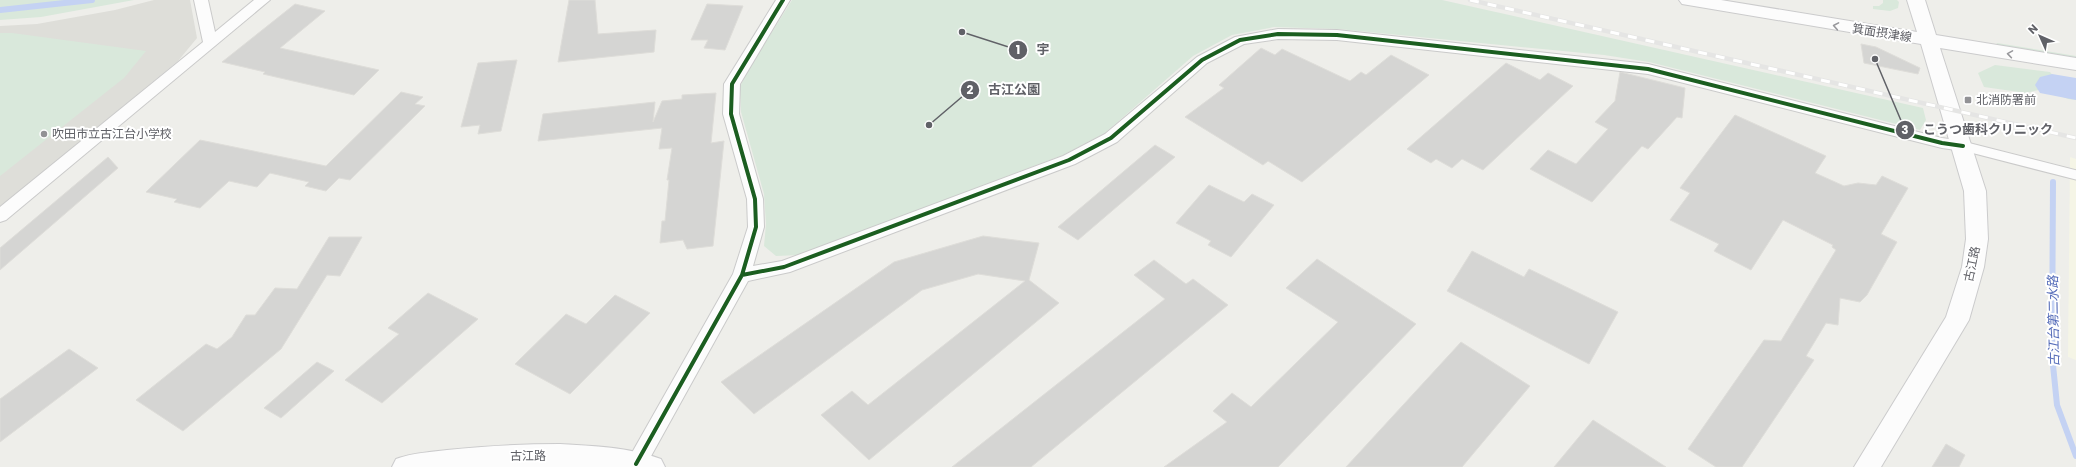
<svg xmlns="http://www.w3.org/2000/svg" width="2076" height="467" viewBox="0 0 2076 467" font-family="Poppins,'Noto Sans JP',sans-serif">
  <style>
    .commercial { fill: #f5f5e6 }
    .education { fill: #deded9 }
    .green { fill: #d9e8db }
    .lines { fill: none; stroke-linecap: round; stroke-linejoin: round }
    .stream { stroke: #c4d2f3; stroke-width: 6 }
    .river { fill: #c4d2f3; fill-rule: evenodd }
    .building { fill: #d5d5d3; stroke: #deddd9 }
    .lane-casing { stroke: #cacaca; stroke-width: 11 }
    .street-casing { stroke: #cacaca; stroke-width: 2 }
    .secondary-casing { stroke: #cbcbcc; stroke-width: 2 }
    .lane { stroke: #fcfcfc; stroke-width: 9 }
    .street { fill: #fcfcfc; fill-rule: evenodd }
    .secondary { fill: #fcfcfc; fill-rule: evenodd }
    .rail-casing { stroke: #e5e5e4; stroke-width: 4.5 }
    .rail { stroke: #fff; stroke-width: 3; stroke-dasharray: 9; stroke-linecap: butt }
    .cycleway-casing { stroke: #fff; stroke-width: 6 }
    .cycleway { stroke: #1b5e20; stroke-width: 4 }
    .oneway { stroke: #97979b }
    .poi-dot { fill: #929295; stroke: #fff; stroke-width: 1.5 }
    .labels { text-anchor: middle; stroke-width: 4; stroke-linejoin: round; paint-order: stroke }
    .street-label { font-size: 12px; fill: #606167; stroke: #fff }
    .poi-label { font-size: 12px; fill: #606167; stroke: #fff; text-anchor: start }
    .water-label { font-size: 13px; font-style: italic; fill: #556cb9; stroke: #fff }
    .leader { fill: none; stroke: #606167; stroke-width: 1.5 }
    .callout-dot { fill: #606167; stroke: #fff; stroke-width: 1.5 }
    .mark-label { font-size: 12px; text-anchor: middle; font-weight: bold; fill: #fff }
    .callout-label { font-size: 13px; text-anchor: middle; font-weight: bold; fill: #606167; stroke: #fff; stroke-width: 4; stroke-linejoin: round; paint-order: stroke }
  </style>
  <rect width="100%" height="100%" fill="#eeeeea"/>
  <path class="commercial" d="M 2070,157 L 2076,159 L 2076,360 L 2068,357 Z"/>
  <path class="education" d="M 154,0 L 190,0 L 197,38 L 178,61 L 0,207 L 0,26 L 37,24 L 115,10 Z"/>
  <path class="green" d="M 0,0 L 134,0 L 41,17 L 0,20 Z
    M 792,0 L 1442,0 L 1923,108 L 1926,120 L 1920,130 L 1649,62 L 1604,55 L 1338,29 L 1274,27 L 1232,35 L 1193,56 L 1105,133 L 1063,155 L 800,255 L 776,256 L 764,246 L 766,224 L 764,194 L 741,112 L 740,87 L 747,72 Z
    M 1883,0 L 1897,0 L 1899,2 L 1898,8 L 1890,11 L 1873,9 L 1873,6 L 1879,6 L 1883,3 Z
    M 0,33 L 12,33 L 146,51 L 124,78 L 0,176 Z
    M 1997,43 L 2076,56 L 2076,59 L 1996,45 Z
    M 1995,65 L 2050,72 L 2060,84 L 2076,87 L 2076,100 L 2068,99 L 2043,89 L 2026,93 L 1984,87 L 1978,73 Z"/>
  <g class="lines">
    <path class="stream" d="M 0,10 L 92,0
      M 2053,182 L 2052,355 L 2057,405 L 2076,456"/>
    <path class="river" d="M 2052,74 L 2076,78 L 2076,100 L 2040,93 L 2035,85 L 2040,77 Z"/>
  </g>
  <path class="building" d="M 569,0 L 595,0 L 598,34 L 656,30 L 654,52 L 558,62 Z
    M 295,4 L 325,11 L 280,48 L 379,70 L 354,95 L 263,74 L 265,72 L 222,62 Z
    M 707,4 L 743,6 L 725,50 L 704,48 L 708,40 L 691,40 Z
    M 1861,44 L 1876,47 L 1920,68 L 1918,74 L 1864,63 Z
    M 1261,48 L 1275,55 L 1282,49 L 1350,81 L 1361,72 L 1366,75 L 1391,55 L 1429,75 L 1302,182 L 1268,161 L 1263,165 L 1185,117 L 1224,88 L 1219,85 Z
    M 517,60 L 501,131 L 478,134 L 480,125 L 461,127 L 478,63 Z
    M 1506,63 L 1540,80 L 1548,73 L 1573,86 L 1483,170 L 1462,159 L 1452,168 L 1436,159 L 1431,163 L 1407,149 Z
    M 1620,72 L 1685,88 L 1682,118 L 1677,117 L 1648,149 L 1642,146 L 1592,202 L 1530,169 L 1548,150 L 1576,164 L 1608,129 L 1595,122 L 1615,101 Z
    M 401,92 L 423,97 L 415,104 L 425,106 L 350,180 L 339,178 L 326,191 L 305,186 L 309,182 L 270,173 L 257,187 L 229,181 L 200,208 L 174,202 L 177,199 L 146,192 L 200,140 L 326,166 Z
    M 716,93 L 711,143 L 724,141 L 713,246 L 687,249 L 683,240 L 660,243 L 662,221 L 665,221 L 669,180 L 667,180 L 672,148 L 659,149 L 662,128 L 538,141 L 543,114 L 655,102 L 653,122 L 662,101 L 682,99 L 682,95 Z
    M 1735,115 L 1826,156 L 1815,173 L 1844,186 L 1858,183 L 1876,185 L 1882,176 L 1908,188 L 1881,234 L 1897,242 L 1867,295 L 1860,302 L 1840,298 L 1838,325 L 1826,323 L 1806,356 L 1814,360 L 1742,467 L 1716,467 L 1688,449 L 1764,340 L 1781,341 L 1836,250 L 1832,247 L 1833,245 L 1783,220 L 1751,270 L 1714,251 L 1719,244 L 1670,220 L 1690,193 L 1680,188 Z
    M 1155,145 L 1175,157 L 1078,240 L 1058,227 Z
    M 108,157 L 118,168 L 0,270 L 0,248 Z
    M 1209,185 L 1244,202 L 1252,194 L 1274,205 L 1231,257 L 1208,245 L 1211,241 L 1176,223 Z
    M 983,236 L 1039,243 L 1029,280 L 1059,303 L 869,460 L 821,415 L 852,391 L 868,405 L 1025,281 L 978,274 L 922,290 L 754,414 L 721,382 L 894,262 Z
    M 329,237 L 362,237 L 340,276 L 327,275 L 281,349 L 183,431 L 136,400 L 206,344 L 217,349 L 232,337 L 246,315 L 255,315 L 275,288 L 297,289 Z
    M 1472,251 L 1524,277 L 1529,269 L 1618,312 L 1589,364 L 1447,291 Z
    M 1317,259 L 1416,324 L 1278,467 L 1164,467 L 1227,422 L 1213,411 L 1232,393 L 1251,407 L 1338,322 L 1286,288 Z
    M 1154,260 L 1186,284 L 1193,279 L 1228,305 L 1031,467 L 952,467 L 1165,299 L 1134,275 Z
    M 428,293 L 478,319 L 382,403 L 345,380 L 399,334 L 388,328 Z
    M 615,295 L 650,313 L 570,394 L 515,364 L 566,314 L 586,324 Z
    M 1461,342 L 1530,386 L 1462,467 L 1346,467 Z
    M 69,349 L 98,368 L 0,442 L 0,399 Z
    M 317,362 L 334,371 L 281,418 L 264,408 Z
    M 1593,420 L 1666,467 L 1554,467 Z
    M 1946,444 L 1965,455 L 1959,467 L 1932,467 Z"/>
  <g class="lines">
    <g class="lane-casing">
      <path id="lane" d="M 1963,146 L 2076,175"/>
    </g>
    <g class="street-casing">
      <path id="street" d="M 194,0 L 208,0 L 215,32 L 254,0 L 270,0 L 6,220 L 0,222 L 0,207 L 203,42 Z
        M 776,0 L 790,0 L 740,84 L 739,114 L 763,199 L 764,227 L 753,266 L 782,261 L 1063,156 L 1105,134 L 1197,57 L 1235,37 L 1278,29 L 1337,30 L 1648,64 L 1942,138 L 1969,142 L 1971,146 L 1969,150 L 1963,151 L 1942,148 L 1648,74 L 1337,40 L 1278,39 L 1244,44 L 1207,63 L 1117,142 L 1075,164 L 790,272 L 748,281 L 645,467 L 627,467 L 626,464 L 629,458 L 733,274 L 748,227 L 747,199 L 723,114 L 724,84 Z"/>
    </g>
    <g class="secondary-casing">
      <path id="secondary" d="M 1679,0 L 1721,0 L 1917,32 L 1907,0 L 1925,0 L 1936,35 L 2076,58 L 2076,70 L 1940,48 L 1986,191 L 1988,239 L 1984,267 L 1969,320 L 1881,467 L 1854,467 L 1946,317 L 1962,267 L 1966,239 L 1964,191 L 1921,44 L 1688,5 L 1682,4 Z
        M 560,444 C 593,446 629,447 661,459 L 665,467 L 392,467 L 396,459 C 412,453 430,452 447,450 C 484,446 522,444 560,444 Z"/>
    </g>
    <use href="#lane" class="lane"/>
    <use href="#street" class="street"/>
    <use href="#secondary" class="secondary"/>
    <g class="rail-casing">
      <path id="rail" d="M 1470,0 L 2076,138"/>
    </g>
    <use href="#rail" class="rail"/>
    <g class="cycleway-casing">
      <path id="cycleway" d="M 742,275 L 784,267 L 1069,160 L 1111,138 L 1202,60 L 1240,40 L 1278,34 L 1337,35 L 1648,69 L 1942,143 L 1963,146
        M 636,464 L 742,275 L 756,227 L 755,199 L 731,114 L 732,84 L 783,0"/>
    </g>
    <use href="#cycleway" class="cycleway"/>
  </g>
  <defs><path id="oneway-chevron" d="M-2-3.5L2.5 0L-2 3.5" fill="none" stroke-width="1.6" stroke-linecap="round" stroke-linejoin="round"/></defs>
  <g class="oneway">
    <use href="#oneway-chevron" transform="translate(1836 26) rotate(-170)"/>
    <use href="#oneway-chevron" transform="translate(2010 54) rotate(-171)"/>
  </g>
  <g class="poi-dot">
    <rect x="1964" y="96" width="8" height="8" rx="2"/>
    <circle cx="44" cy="134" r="4"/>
  </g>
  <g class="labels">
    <g class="street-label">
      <text transform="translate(1882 33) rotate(9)" y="4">箕面摂津線</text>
      <text transform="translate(1972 264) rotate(-78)" y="4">古江路</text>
      <text x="528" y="460">古江路</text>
    </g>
    <g class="poi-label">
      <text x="1976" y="104">北消防署前</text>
      <text x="52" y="138">吹田市立古江台小学校</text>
    </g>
    <g class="water-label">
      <text transform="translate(2053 321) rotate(-91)" y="5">古江台第二水路</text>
    </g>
  </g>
  <path class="leader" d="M962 32L1018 50M929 125L970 90M1875 59L1905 130"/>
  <g class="callout-dot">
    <circle cx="962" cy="32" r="4"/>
    <circle cx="929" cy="125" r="4"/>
    <circle cx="1875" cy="59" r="4"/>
    <circle cx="1018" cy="50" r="10"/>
    <circle cx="970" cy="90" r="10"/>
    <circle cx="1905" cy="130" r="10"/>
  </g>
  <g class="mark-label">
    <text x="1018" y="54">1</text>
    <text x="970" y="94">2</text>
    <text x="1905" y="134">3</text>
  </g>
  <g class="callout-label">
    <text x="1043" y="54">宇</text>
    <text x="1014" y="94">古江公園</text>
    <text x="1988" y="134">こうつ歯科クリニック</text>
  </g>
  <g transform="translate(2040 36) rotate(315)" stroke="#ffffff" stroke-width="3" paint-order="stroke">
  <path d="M0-3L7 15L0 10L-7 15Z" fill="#606167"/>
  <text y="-6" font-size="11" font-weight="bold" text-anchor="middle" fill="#606167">N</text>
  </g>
</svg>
